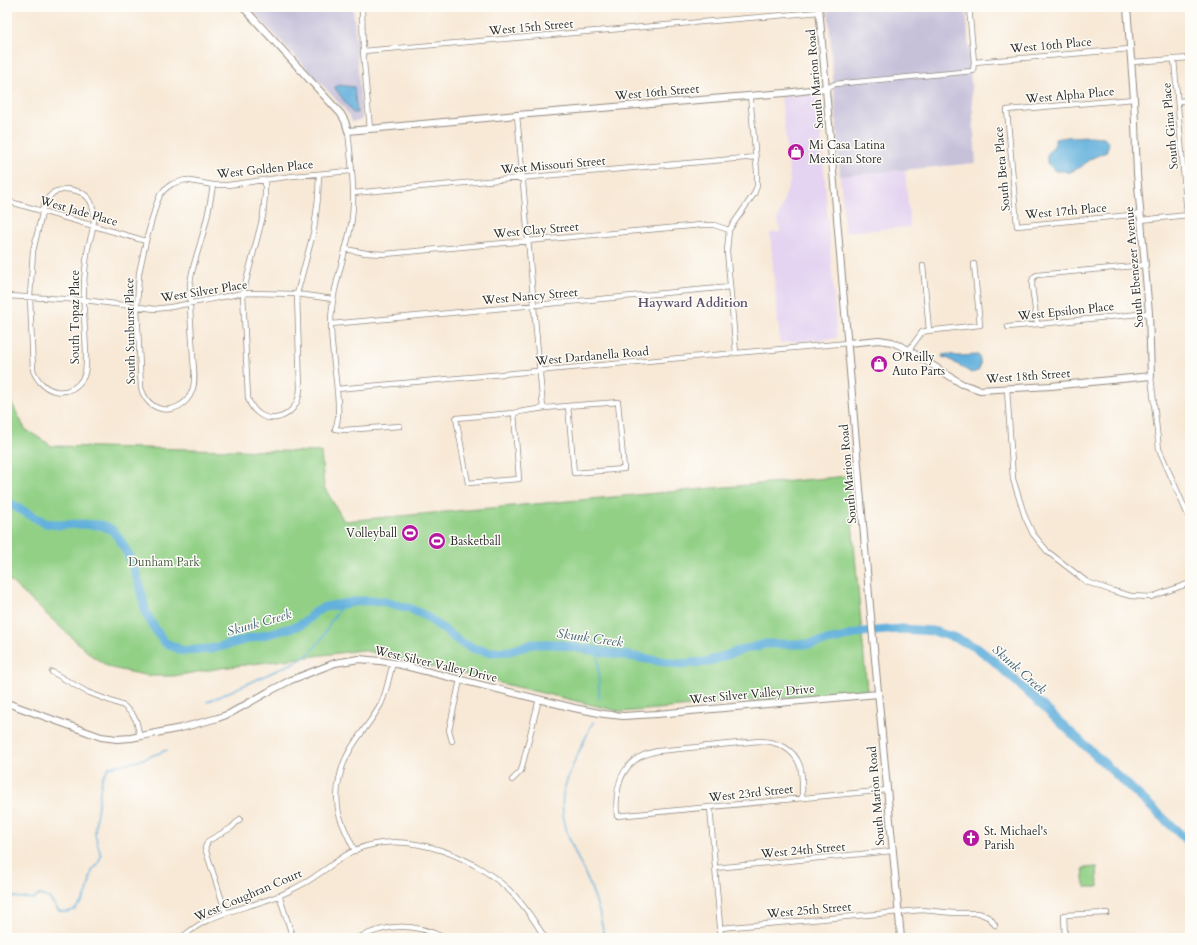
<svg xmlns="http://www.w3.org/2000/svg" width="1197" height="945" viewBox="0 0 1197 945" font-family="Cardo,serif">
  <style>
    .built { fill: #e4d3f1 }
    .industrial { fill: #c6c0d9 }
    .green { fill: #92d086; stroke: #5e7e58 }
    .water { fill: #62b0dc; stroke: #466e84 }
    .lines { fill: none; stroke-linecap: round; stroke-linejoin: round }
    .stream { stroke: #62b0dc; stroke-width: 1.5 }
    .river { stroke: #62b0dc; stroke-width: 9 }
    .street-casing { stroke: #928a81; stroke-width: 6 }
    .secondary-casing { stroke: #928a81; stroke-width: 8 }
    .street { stroke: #fff; stroke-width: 4.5 }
    .secondary { stroke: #fff; stroke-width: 6 }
    .labels { text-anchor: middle; stroke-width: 3; stroke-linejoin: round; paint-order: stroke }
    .street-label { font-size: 12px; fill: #2b2b2b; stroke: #fdfcf7 }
    .poi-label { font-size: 12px; fill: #2b2b2b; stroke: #fdfcf7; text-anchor: start }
    .park-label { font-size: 12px; fill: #4a5d46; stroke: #fdfcf7 }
    .neighbourhood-label { font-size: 13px; font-weight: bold; fill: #635671; stroke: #fdfcf7 }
    .water-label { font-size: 13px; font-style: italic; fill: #416072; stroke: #fdfcf7 }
  </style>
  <rect width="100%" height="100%" fill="#fdfcf7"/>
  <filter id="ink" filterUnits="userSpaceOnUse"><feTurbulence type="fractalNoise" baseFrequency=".025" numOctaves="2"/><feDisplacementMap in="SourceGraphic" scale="8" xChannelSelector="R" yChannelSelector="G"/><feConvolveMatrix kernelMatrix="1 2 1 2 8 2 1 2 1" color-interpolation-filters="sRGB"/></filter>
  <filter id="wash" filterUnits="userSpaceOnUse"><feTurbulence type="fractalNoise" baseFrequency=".012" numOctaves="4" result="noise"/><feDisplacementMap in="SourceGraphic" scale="16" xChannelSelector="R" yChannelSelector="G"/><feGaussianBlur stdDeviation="0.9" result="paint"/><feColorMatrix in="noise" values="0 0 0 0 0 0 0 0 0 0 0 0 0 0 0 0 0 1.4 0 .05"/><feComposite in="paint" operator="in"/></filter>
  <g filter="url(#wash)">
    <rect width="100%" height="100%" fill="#f8e9d7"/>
    <path class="built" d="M 818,93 L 837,338 L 780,343 L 770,233 L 780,232 L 778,218 L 790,182 L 781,96 Z
      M 905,170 L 910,227 L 845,232 L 840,176 Z"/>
    <path class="industrial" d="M 249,7 L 353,7 L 362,119 L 352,122 L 350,116 L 342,106 Z
      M 743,7 L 803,7 L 744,12 Z
      M 828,7 L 966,7 L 976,163 L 840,176 Z"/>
    <path class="green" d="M 7,394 L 25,429 L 52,446 L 321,452 L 324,487 L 344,521 L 848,476 L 867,691 L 622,712 L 362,650 L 221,668 L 174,676 L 150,676 L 111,668 L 92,656 L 7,578 Z
      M 1097,867 L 1098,887 L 1085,887 L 1083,868 Z"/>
    <path class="water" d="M 339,85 L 354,87 L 357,113 L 353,113 L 335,88 L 335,87 Z
      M 1089,136 L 1104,137 L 1109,144 L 1106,152 L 1090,159 L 1081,167 L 1068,173 L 1065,171 L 1055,171 L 1047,163 L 1047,155 L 1055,144 L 1055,139 L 1067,137 Z
      M 949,354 L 957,356 L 978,355 C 981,359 981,366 978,371 L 971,373 L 949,359 L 942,357 L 943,355 Z"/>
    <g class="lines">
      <path class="stream" d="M 598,651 L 599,699
        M 207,702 L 293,663 L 310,653 L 323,637 L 331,621 L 344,603
        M 593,722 C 584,742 566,775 563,795 C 559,829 578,856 590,885 C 597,902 602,919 604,938
        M 7,904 L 13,897 L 33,899 L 40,895 L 49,898 L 59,911 L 67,912 L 74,910 L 82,902 L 87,893 L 92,871 L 98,864 L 101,856 L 95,834 L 96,818 L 102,778 L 109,767 L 138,761 L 167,750"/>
      <path class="river" d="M 7,502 L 45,523 L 60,525 L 80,524 L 100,525 L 111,529 L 119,538 L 130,558 L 139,583 L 146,613 L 155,629 L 164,642 L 183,651 L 211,649 L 298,626 L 305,622 L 315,612 L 325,607 L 360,601 L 381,601 L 409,608 L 426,616 L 460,642 L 475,649 L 491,652 L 510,651 L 533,644 L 555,644 L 678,664 L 707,662 L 741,650 L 765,644 L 809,644 L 838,639 L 862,632 L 901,629 L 933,631 L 956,638 L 977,648 L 994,661 L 1190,843"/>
    </g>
  </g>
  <g filter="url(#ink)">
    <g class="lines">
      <g class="street-casing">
        <path id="street" d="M 362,7 L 363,51 L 370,129
          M 969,8 L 979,7
          M 363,51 L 820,12
          M 1174,59 L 1187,215
          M 974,62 L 1130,49
          M 1132,62 L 1190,58
          M 827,88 L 835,84 L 973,71 L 974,62 L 969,7
          M 1134,99 L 1007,110 L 1017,226 L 1141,214
          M 1179,101 L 1190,100
          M 517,115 L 543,408
          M 348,131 C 351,162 356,195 351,225 C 345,258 331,290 331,324 C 331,346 335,368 337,390 C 338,403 340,417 335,429 L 344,430 L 400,426
          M 265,181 L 265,195 L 263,216 L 243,293 L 248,398 C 258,430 299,422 300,388 L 297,294 L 314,230 L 318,198 L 319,174
          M 213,185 C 210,205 206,225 200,244 C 196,258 191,271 190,285 C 189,310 192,334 193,358 C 194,368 196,382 192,391 C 187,405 171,413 158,408 C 148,404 144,397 141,388 L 137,307 L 139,273 L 146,241 L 156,205 L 160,195 L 165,189 L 172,184 L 185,180 L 213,185 L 228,185 L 293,176 L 351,171
          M 66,189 C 79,190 91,195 93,209 C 96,222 91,235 88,248 C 86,261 84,274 84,287 C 83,309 85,330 86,351 C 86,359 87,368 84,376 C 72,400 42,395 33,370 L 30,297 L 33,251 L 45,201 L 54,192 Z
          M 353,193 L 756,157
          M 7,201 L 146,241
          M 1141,220 L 1188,215
          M 345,249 L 366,253 L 385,254 L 701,225 L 714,225 L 729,230
          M 923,266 L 929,330
          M 7,296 L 84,300 L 155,309 L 171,307 L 243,293 L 297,294 L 333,299
          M 331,324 L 730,287
          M 1037,324 L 1032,286 C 1032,281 1032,277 1037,275 L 1145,265
          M 1008,327 L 1149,313
          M 909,350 L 922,332 L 927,331 L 980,325 L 974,264
          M 736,353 L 727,251 L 729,230 L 754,194 L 757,186 L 757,172 L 750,95
          M 1151,376 L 1159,449 L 1190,520
          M 337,389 L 848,343
          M 1007,389 L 1013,479 L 1025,517 L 1033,534 L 1048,552 L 1087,582 L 1113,591 L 1131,596 L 1151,597 L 1190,583
          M 514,413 C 548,406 584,405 618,402 L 624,469 L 574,473 L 568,406
          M 514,413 L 519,479 L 468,483 L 456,418 Z
          M 52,672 L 87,692 L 124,706 L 132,714 L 136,720 L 140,737
          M 452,741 L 449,730 L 460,680
          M 512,780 L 521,771 L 539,699
          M 802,798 C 802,788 803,776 800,766 C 794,748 776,741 759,741 L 658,751 C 623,757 614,784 617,816 L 887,790
          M 710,807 L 721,938
          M 355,851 C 349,839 343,827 339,814 C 334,792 340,765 352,747 C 361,732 373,719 381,704 C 387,691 389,676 393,663
          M 715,868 L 892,851
          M 279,895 L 293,938
          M 226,913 L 205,848 L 208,841 L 231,828 L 240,819
          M 721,928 L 922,910 L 954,913 L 979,913 L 990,918 L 995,925
          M 181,938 C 189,932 197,925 206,921 C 230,909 258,905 283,894 C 295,888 307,883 317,875 C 330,867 342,856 355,850 C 407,828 478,857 515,896 C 527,909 536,923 545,938
          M 357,938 C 389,924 413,922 445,938
          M 1065,938 L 1064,915 L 1107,913"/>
      </g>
      <g class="secondary-casing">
        <path id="secondary" d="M 243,7 L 341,114 L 345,121 L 348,131 L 517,115 L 785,93 L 827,88
          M 819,7 L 869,595 L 901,938
          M 848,343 L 879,340 L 892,342 L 907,349 L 962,384 L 980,390 L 1051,386 L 1151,376 L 1149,313 L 1137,174 L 1134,99 L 1127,7
          M 7,703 L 101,737 L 117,739 L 131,738 L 181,728 L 218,718 L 229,714 L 268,692 L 291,680 L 335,663 L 359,659 L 380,661 L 393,663 L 574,708 L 604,714 L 623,716 L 657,714 L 878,694"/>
      </g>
      <use href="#street" class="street"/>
      <use href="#secondary" class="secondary"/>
    </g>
  </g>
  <defs>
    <g id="shop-disc" transform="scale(0.9)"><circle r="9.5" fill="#b5179e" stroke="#fdfcf7"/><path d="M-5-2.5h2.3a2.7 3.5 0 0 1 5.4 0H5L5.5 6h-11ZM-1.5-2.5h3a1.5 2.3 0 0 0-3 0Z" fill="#fff"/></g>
    <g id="stadium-disc" transform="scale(0.9)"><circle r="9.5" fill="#b5179e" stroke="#fdfcf7"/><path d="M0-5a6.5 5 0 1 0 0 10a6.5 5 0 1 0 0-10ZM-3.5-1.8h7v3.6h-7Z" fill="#fff"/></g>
    <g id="church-disc" transform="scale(0.9)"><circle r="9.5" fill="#b5179e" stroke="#fdfcf7"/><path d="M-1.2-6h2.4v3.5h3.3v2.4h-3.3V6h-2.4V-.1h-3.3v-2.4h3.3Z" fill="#fff"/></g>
  </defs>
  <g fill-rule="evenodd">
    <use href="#shop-disc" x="796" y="152"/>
    <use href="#shop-disc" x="879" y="364"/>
    <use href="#stadium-disc" x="410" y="533"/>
    <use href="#stadium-disc" x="437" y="541"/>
    <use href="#church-disc" x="971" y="838"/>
  </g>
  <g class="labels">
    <g class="street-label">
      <text transform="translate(531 27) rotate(-5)" y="4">West 15th Street</text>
      <text transform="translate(1051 45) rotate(-5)" y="4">West 16th Place</text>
      <text transform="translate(815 79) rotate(-95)" y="4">South Marion Road</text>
      <text transform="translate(657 92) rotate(-5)" y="4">West 16th Street</text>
      <text transform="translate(1070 95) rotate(-5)" y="4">West Alpha Place</text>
      <text transform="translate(1170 126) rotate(-95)" y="4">South Gina Place</text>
      <text transform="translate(553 165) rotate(-5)" y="4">West Missouri Street</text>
      <text transform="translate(265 169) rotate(-6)" y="4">West Golden Place</text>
      <text transform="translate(1002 169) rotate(-95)" y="4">South Beta Place</text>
      <text transform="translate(79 211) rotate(16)" y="4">West Jade Place</text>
      <text transform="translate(1066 211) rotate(-5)" y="4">West 17th Place</text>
      <text transform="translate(536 230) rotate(-5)" y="4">West Clay Street</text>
      <text transform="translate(1134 267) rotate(-95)" y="4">South Ebenezer Avenue</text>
      <text transform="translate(204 291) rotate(-9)" y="4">West Silver Place</text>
      <text transform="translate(530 296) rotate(-5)" y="4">West Nancy Street</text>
      <text transform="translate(1066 311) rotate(-6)" y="4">West Epsilon Place</text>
      <text transform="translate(75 317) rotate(-90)" y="4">South Topaz Place</text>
      <text transform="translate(130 331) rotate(-91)" y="4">South Sunburst Place</text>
      <text transform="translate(592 356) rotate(-5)" y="4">West Dardanella Road</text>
      <text transform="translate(1028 376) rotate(-4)" y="4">West 18th Street</text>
      <text transform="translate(848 474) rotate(-95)" y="4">South Marion Road</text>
      <text transform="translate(436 664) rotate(13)" y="4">West Silver Valley Drive</text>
      <text transform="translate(752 694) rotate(-5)" y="4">West Silver Valley Drive</text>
      <text transform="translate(751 793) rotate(-6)" y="4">West 23rd Street</text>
      <text transform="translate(876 796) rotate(-95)" y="4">South Marion Road</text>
      <text transform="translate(803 850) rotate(-5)" y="4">West 24th Street</text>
      <text transform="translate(248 895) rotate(-23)" y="4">West Coughran Court</text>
      <text transform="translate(809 910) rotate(-5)" y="4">West 25th Street</text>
    </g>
    <g class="poi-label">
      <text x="809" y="149">Mi Casa Latina<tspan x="809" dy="14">Mexican Store</tspan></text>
      <text x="892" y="361">O'Reilly<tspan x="892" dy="14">Auto Parts</tspan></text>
      <text x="397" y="537" text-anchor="end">Volleyball</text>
      <text x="450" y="545">Basketball</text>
      <text x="984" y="835">St. Michael's<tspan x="984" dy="14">Parish</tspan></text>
    </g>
    <g class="park-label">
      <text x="164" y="566">Dunham Park</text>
    </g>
    <g class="neighbourhood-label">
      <text x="693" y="307">Hayward Addition</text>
    </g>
    <g class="water-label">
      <text transform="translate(259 622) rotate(-16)" y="5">Skunk Creek</text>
      <text transform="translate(590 637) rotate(8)" y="5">Skunk Creek</text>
      <text transform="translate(1020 669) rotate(41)" y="5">Skunk Creek</text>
    </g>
  </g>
  <rect width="1197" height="945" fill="none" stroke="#fdfcf7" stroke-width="24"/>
</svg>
